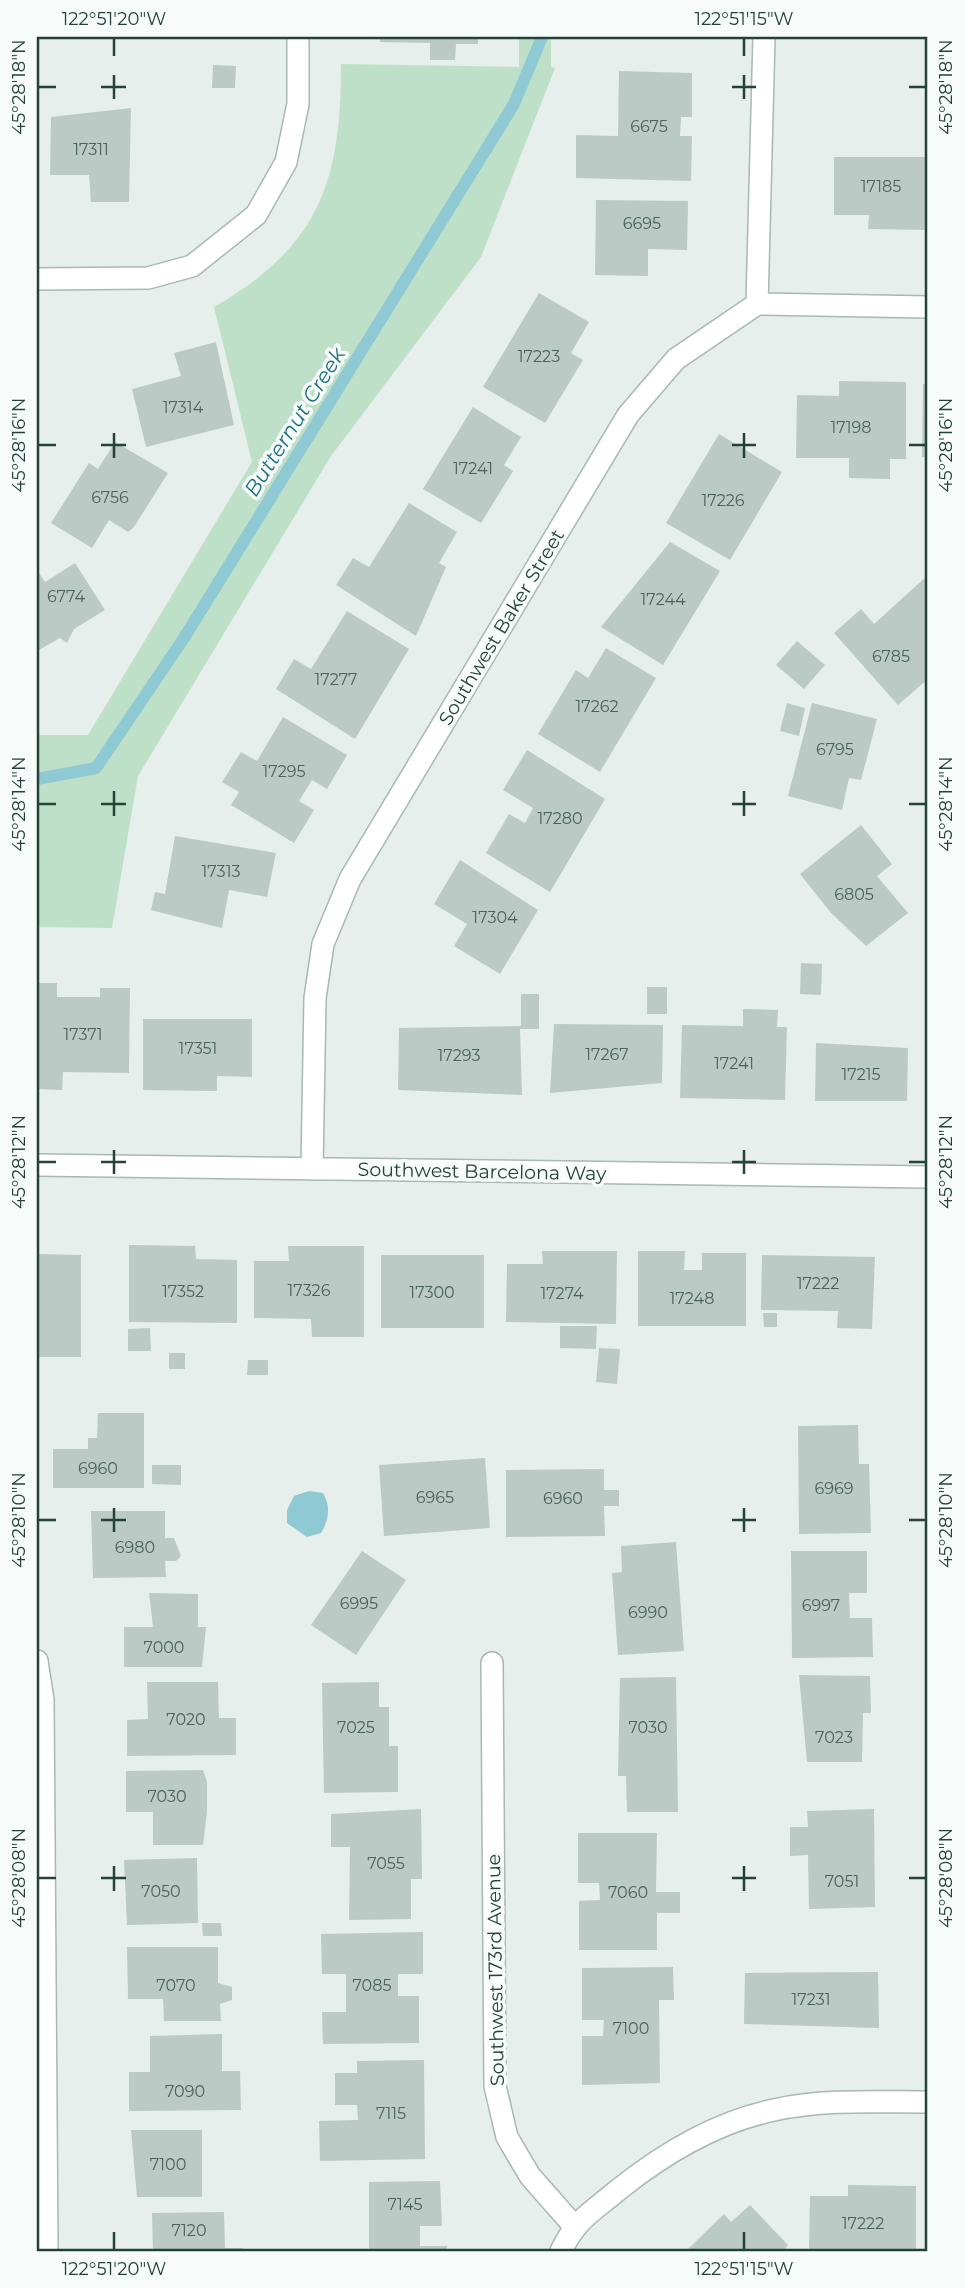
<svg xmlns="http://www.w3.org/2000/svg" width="965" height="2288" viewBox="0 0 965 2288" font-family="Montserrat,sans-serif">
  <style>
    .green { fill: #bfe0c8 }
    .water { fill: #8ec9d4 }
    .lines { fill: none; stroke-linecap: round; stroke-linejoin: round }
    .stream { stroke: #8ec9d4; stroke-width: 12 }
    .building { fill: #bbcac4 }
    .street-casing { stroke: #a8b8b2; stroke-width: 24 }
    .street { stroke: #fff; stroke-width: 21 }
    .ticks { fill: none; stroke: #24423a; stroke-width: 2.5 }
    .labels { text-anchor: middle; stroke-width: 7; stroke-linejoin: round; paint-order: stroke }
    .number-label { font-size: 16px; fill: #4a645c }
    .street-label { font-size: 19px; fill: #24423a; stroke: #f7fbf9 }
    .water-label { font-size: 21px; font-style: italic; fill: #1c6f80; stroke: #f7fbf9 }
    .neatline { fill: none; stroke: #24423a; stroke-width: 2.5 }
    .ticks-label { font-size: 18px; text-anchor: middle; fill: #24423a }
  </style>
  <rect width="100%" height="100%" fill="#e6efeb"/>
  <path class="green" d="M 519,37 L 551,37 L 551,67 L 555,68 L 481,257 L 331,456 L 138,776 L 112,928 L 37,927 L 37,735 L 88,735 L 252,462 L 214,307 C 320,246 341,181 341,64 L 519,67 Z"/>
  <path class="water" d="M 309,1491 L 323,1493 C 331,1507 329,1519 321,1533 L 307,1537 L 287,1523 L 287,1510 L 294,1496 Z"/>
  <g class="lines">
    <path class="stream" d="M 37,779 L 96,768 L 184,638 L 514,104 L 542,37"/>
  </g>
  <path class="building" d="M 380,37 L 478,37 L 478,44 L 456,44 L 455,60 L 430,60 L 430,43 L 380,42 Z
    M 213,65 L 236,66 L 235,88 L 212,88 Z
    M 619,71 L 692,73 L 692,117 L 681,117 L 680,136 L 692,136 L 691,181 L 576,178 L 576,135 L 618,136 Z
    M 131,108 L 129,202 L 91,202 L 89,175 L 50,175 L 51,117 Z
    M 834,157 L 928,157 L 928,230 L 868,229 L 869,215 L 834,215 Z
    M 596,200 L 688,201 L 687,250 L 648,249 L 648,276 L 595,275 Z
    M 539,293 L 589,322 L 571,353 L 583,360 L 545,423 L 483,387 Z
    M 216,342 L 234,425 L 146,447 L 132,389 L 181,376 L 174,353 Z
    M 839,381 L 906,382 L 906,459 L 890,459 L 890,479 L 849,478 L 849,458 L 796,458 L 797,395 L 839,396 Z
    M 923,384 L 928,384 L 928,457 L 922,457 Z
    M 473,407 L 521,437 L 504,465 L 513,471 L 481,523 L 423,489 Z
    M 719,434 L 782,472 L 730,560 L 666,523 Z
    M 115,442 L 168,473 L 134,527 L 128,532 L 109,520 L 92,548 L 51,523 L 89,463 L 98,469 Z
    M 409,503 L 457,532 L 439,563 L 446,567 L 416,636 L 336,585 L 353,558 L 369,567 Z
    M 670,542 L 720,571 L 663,665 L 601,627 Z
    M 75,563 L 105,610 L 74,629 L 67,643 L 60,638 L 37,651 L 37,570 L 45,582 Z
    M 928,575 L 928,679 L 898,705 L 834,633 L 861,609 L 874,624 Z
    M 347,611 L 409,649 L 355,739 L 276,689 L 294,659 L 311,669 Z
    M 797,641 L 825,665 L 804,689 L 776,665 Z
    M 606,648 L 656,678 L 600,772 L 538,734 L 576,670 L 588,678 Z
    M 787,703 L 805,708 L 799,736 L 780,731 Z
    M 812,703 L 877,719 L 861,780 L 849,778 L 842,810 L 788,796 Z
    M 283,717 L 347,755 L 327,789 L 312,780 L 299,801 L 314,810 L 294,843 L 231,805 L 239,792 L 222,782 L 241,752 L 257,761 Z
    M 527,750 L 605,799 L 550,892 L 486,853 L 509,814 L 525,823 L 533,808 L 503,790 Z
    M 861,825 L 892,864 L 877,876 L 908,913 L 866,946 L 831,913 L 800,874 Z
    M 175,836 L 276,853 L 267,897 L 229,890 L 222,928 L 151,910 L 155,892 L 165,894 Z
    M 460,860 L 538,910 L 500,974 L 454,946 L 467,924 L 434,904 Z
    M 801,963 L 822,964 L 821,995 L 800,994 Z
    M 37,983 L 57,983 L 57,997 L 100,997 L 100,988 L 130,988 L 129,1073 L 63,1072 L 62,1090 L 37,1089 Z
    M 647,987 L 667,987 L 667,1014 L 647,1014 Z
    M 521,994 L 539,994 L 539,1029 L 520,1029 L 522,1095 L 398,1090 L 399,1028 L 521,1026 Z
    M 743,1009 L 778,1010 L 777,1027 L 787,1027 L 785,1100 L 680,1098 L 682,1025 L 743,1026 Z
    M 143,1019 L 252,1019 L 252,1077 L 217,1076 L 217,1091 L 143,1090 Z
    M 554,1024 L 663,1025 L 662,1083 L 550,1093 Z
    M 816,1043 L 908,1048 L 907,1101 L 815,1101 Z
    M 129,1245 L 195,1246 L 196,1259 L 237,1260 L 237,1323 L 129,1322 Z
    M 288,1246 L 364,1246 L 364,1337 L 312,1337 L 311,1319 L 254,1318 L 254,1261 L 289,1261 Z
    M 542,1251 L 617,1251 L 616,1324 L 506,1322 L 507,1264 L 543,1264 Z
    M 638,1251 L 685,1251 L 684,1270 L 702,1270 L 702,1253 L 746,1253 L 746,1326 L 638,1326 Z
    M 37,1254 L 81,1255 L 81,1357 L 37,1357 Z
    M 381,1255 L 484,1255 L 484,1328 L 381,1328 Z
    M 762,1255 L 875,1257 L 872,1329 L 837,1328 L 838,1311 L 761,1310 Z
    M 763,1313 L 777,1313 L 777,1327 L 764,1327 Z
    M 560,1326 L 597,1326 L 596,1349 L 560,1348 Z
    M 150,1328 L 151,1351 L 128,1351 L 128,1329 Z
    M 599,1348 L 620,1349 L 617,1384 L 596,1382 Z
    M 169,1353 L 185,1353 L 185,1369 L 169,1369 Z
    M 248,1360 L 268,1360 L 268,1375 L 247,1375 Z
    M 98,1413 L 144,1413 L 144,1488 L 53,1488 L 53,1449 L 88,1449 L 88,1438 L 97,1438 Z
    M 858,1425 L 859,1464 L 869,1464 L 871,1533 L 799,1534 L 798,1426 Z
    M 485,1458 L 490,1528 L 384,1536 L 379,1465 Z
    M 152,1465 L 181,1465 L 181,1485 L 152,1484 Z
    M 604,1469 L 604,1490 L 619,1490 L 619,1506 L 604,1506 L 605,1536 L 506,1537 L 506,1470 Z
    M 91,1511 L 165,1511 L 165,1538 L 174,1538 L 181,1556 L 176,1561 L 165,1561 L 166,1577 L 93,1578 Z
    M 676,1542 L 684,1651 L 618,1655 L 612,1573 L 622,1572 L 621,1546 Z
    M 362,1551 L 406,1580 L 356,1655 L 311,1625 Z
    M 791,1551 L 867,1551 L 867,1593 L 849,1593 L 850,1618 L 872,1618 L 873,1657 L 792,1658 Z
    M 149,1593 L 198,1594 L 198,1627 L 206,1627 L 202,1667 L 124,1667 L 124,1627 L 153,1627 Z
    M 799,1675 L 870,1676 L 871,1713 L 863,1713 L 862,1762 L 807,1762 Z
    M 676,1677 L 678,1812 L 627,1812 L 626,1776 L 618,1776 L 620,1678 Z
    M 147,1682 L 218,1682 L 219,1718 L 236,1718 L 236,1755 L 127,1756 L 127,1720 L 148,1719 Z
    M 379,1682 L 379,1707 L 389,1707 L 389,1746 L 398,1746 L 398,1792 L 324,1793 L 322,1683 Z
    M 203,1770 L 207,1782 L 207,1811 L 203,1845 L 153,1845 L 153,1812 L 126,1812 L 126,1771 Z
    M 421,1809 L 422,1879 L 411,1879 L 411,1919 L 349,1920 L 350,1847 L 331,1847 L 331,1814 Z
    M 874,1809 L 875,1907 L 809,1909 L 808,1855 L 790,1856 L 790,1827 L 808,1827 L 807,1811 Z
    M 578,1833 L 657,1833 L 656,1892 L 680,1892 L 680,1913 L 657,1913 L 657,1950 L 579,1950 L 579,1901 L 600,1900 L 599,1883 L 578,1883 Z
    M 197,1858 L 198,1923 L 127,1925 L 124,1860 Z
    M 202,1923 L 221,1923 L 222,1936 L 203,1936 Z
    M 423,1932 L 423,1974 L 398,1974 L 398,1996 L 419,1996 L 419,2043 L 323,2044 L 322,2012 L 346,2012 L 346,1974 L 322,1974 L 321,1934 Z
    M 127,1947 L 218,1947 L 218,1983 L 232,1987 L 232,2000 L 220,2004 L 221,2021 L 164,2021 L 163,1999 L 128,1999 Z
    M 673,1967 L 674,2000 L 659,2000 L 660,2083 L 582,2085 L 582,2036 L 603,2036 L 604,2020 L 582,2020 L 582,1968 Z
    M 878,1972 L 879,2028 L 744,2024 L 745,1973 Z
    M 222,2034 L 222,2071 L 240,2071 L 241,2110 L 129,2111 L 129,2072 L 150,2072 L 150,2036 Z
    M 424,2060 L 425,2159 L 320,2161 L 319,2121 L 358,2120 L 357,2105 L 335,2105 L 335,2073 L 357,2073 L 357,2061 Z
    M 131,2130 L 202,2130 L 202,2197 L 137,2197 Z
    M 440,2181 L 442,2226 L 420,2226 L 420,2246 L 447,2246 L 447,2251 L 369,2251 L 369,2182 Z
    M 848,2185 L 916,2186 L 916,2251 L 809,2251 L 810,2196 L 848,2196 Z
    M 750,2205 L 788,2245 L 783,2251 L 686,2251 L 724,2214 L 731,2222 Z
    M 224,2212 L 225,2248 L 243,2248 L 243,2251 L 153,2251 L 152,2213 Z"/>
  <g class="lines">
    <g class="street-casing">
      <path id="street" d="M 37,279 L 148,278 L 192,266 L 256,215 L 286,162 L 298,104 L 298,37
        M 757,304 L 764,37
        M 37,1165 L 928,1177
        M 312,1169 L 315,998 L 323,944 L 350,879 L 628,415 L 676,359 L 757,304 L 928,307
        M 37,1661 L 43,1700 L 47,2251
        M 492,1663 L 495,2086 L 507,2137 L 530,2176 L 574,2226
        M 561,2251 C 577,2218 591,2213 618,2190 C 663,2154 716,2122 774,2110 C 823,2099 878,2102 928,2102"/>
    </g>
    <use href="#street" class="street"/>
  </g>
  <path class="ticks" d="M 114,38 L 114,56M 744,38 L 744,56M 114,75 L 114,99M 744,75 L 744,99M 38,87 L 56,87M 101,87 L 126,87M 732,87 L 756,87M 909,87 L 926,87M 114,433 L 114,458M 744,433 L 744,458M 38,445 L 56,445M 101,445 L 126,445M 732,445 L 756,445M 909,445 L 926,445M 114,791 L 114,816M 744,791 L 744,816M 38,804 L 56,804M 101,804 L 126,804M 732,804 L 756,804M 909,804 L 926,804M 114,1150 L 114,1174M 744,1150 L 744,1174M 38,1162 L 56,1162M 101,1162 L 126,1162M 732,1162 L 756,1162M 909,1162 L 926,1162M 114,1508 L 114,1532M 744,1508 L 744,1532M 38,1520 L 56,1520M 101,1520 L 126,1520M 732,1520 L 756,1520M 909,1520 L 926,1520M 114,1866 L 114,1891M 744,1866 L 744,1891M 38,1878 L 56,1878M 101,1878 L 126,1878M 732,1878 L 756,1878M 909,1878 L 926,1878M 114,2232 L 114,2250M 744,2232 L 744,2250"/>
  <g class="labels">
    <g class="number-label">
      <text x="649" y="132">6675</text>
      <text x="91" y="155">17311</text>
      <text x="881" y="192">17185</text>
      <text x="642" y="229">6695</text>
      <text x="539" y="362">17223</text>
      <text x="183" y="413">17314</text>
      <text x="851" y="433">17198</text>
      <text x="473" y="474">17241</text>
      <text x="110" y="503">6756</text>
      <text x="723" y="506">17226</text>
      <text x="66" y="602">6774</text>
      <text x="663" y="605">17244</text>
      <text x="891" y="662">6785</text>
      <text x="336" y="685">17277</text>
      <text x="597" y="712">17262</text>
      <text x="835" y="755">6795</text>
      <text x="284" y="777">17295</text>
      <text x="560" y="824">17280</text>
      <text x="221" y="877">17313</text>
      <text x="854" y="900">6805</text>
      <text x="495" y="923">17304</text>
      <text x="83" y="1040">17371</text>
      <text x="198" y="1054">17351</text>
      <text x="607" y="1060">17267</text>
      <text x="459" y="1061">17293</text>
      <text x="734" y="1069">17241</text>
      <text x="861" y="1080">17215</text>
      <text x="818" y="1289">17222</text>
      <text x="309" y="1296">17326</text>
      <text x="183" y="1297">17352</text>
      <text x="432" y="1298">17300</text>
      <text x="562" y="1299">17274</text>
      <text x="692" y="1304">17248</text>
      <text x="98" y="1474">6960</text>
      <text x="834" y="1494">6969</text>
      <text x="435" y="1503">6965</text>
      <text x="563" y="1504">6960</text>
      <text x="135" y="1553">6980</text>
      <text x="359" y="1609">6995</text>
      <text x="821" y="1611">6997</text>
      <text x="648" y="1618">6990</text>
      <text x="164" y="1653">7000</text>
      <text x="186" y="1725">7020</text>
      <text x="356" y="1733">7025</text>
      <text x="648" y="1733">7030</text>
      <text x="834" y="1743">7023</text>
      <text x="167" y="1802">7030</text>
      <text x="386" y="1869">7055</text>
      <text x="842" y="1887">7051</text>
      <text x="161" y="1897">7050</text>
      <text x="628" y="1898">7060</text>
      <text x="176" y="1991">7070</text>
      <text x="372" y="1991">7085</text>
      <text x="811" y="2005">17231</text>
      <text x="631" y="2034">7100</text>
      <text x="185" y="2097">7090</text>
      <text x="391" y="2119">7115</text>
      <text x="168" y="2170">7100</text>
      <text x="405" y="2210">7145</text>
      <text x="863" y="2229">17222</text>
      <text x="189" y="2236">7120</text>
    </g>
    <g class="street-label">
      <text transform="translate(501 627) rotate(-59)" y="7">Southwest Baker Street</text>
      <text transform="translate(482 1171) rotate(1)" y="7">Southwest Barcelona Way</text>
      <text transform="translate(495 1970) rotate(-91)" y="7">Southwest 173rd Avenue</text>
    </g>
    <g class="water-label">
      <text transform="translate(295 422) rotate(-58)" y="7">Butternut Creek</text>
    </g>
  </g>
  <rect width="965" height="2288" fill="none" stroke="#f7fbf9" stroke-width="77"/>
  <rect x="38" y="38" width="888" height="2212" class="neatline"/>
  <g class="ticks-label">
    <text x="114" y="25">122°51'20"W</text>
    <text x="744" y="25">122°51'15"W</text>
    <text transform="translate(19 87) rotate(-90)" y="6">45°28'18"N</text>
    <text transform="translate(946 87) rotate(-90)" y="6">45°28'18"N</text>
    <text transform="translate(19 445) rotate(-90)" y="6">45°28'16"N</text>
    <text transform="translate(946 445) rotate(-90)" y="6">45°28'16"N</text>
    <text transform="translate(19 804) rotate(-90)" y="6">45°28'14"N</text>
    <text transform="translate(946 804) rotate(-90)" y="6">45°28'14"N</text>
    <text transform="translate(19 1162) rotate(-90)" y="6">45°28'12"N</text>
    <text transform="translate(946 1162) rotate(-90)" y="6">45°28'12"N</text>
    <text transform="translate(19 1520) rotate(-90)" y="6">45°28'10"N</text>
    <text transform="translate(946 1520) rotate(-90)" y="6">45°28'10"N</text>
    <text transform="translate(19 1878) rotate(-90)" y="6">45°28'08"N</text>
    <text transform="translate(946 1878) rotate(-90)" y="6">45°28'08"N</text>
    <text x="114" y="2275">122°51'20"W</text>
    <text x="744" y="2275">122°51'15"W</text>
  </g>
</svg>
